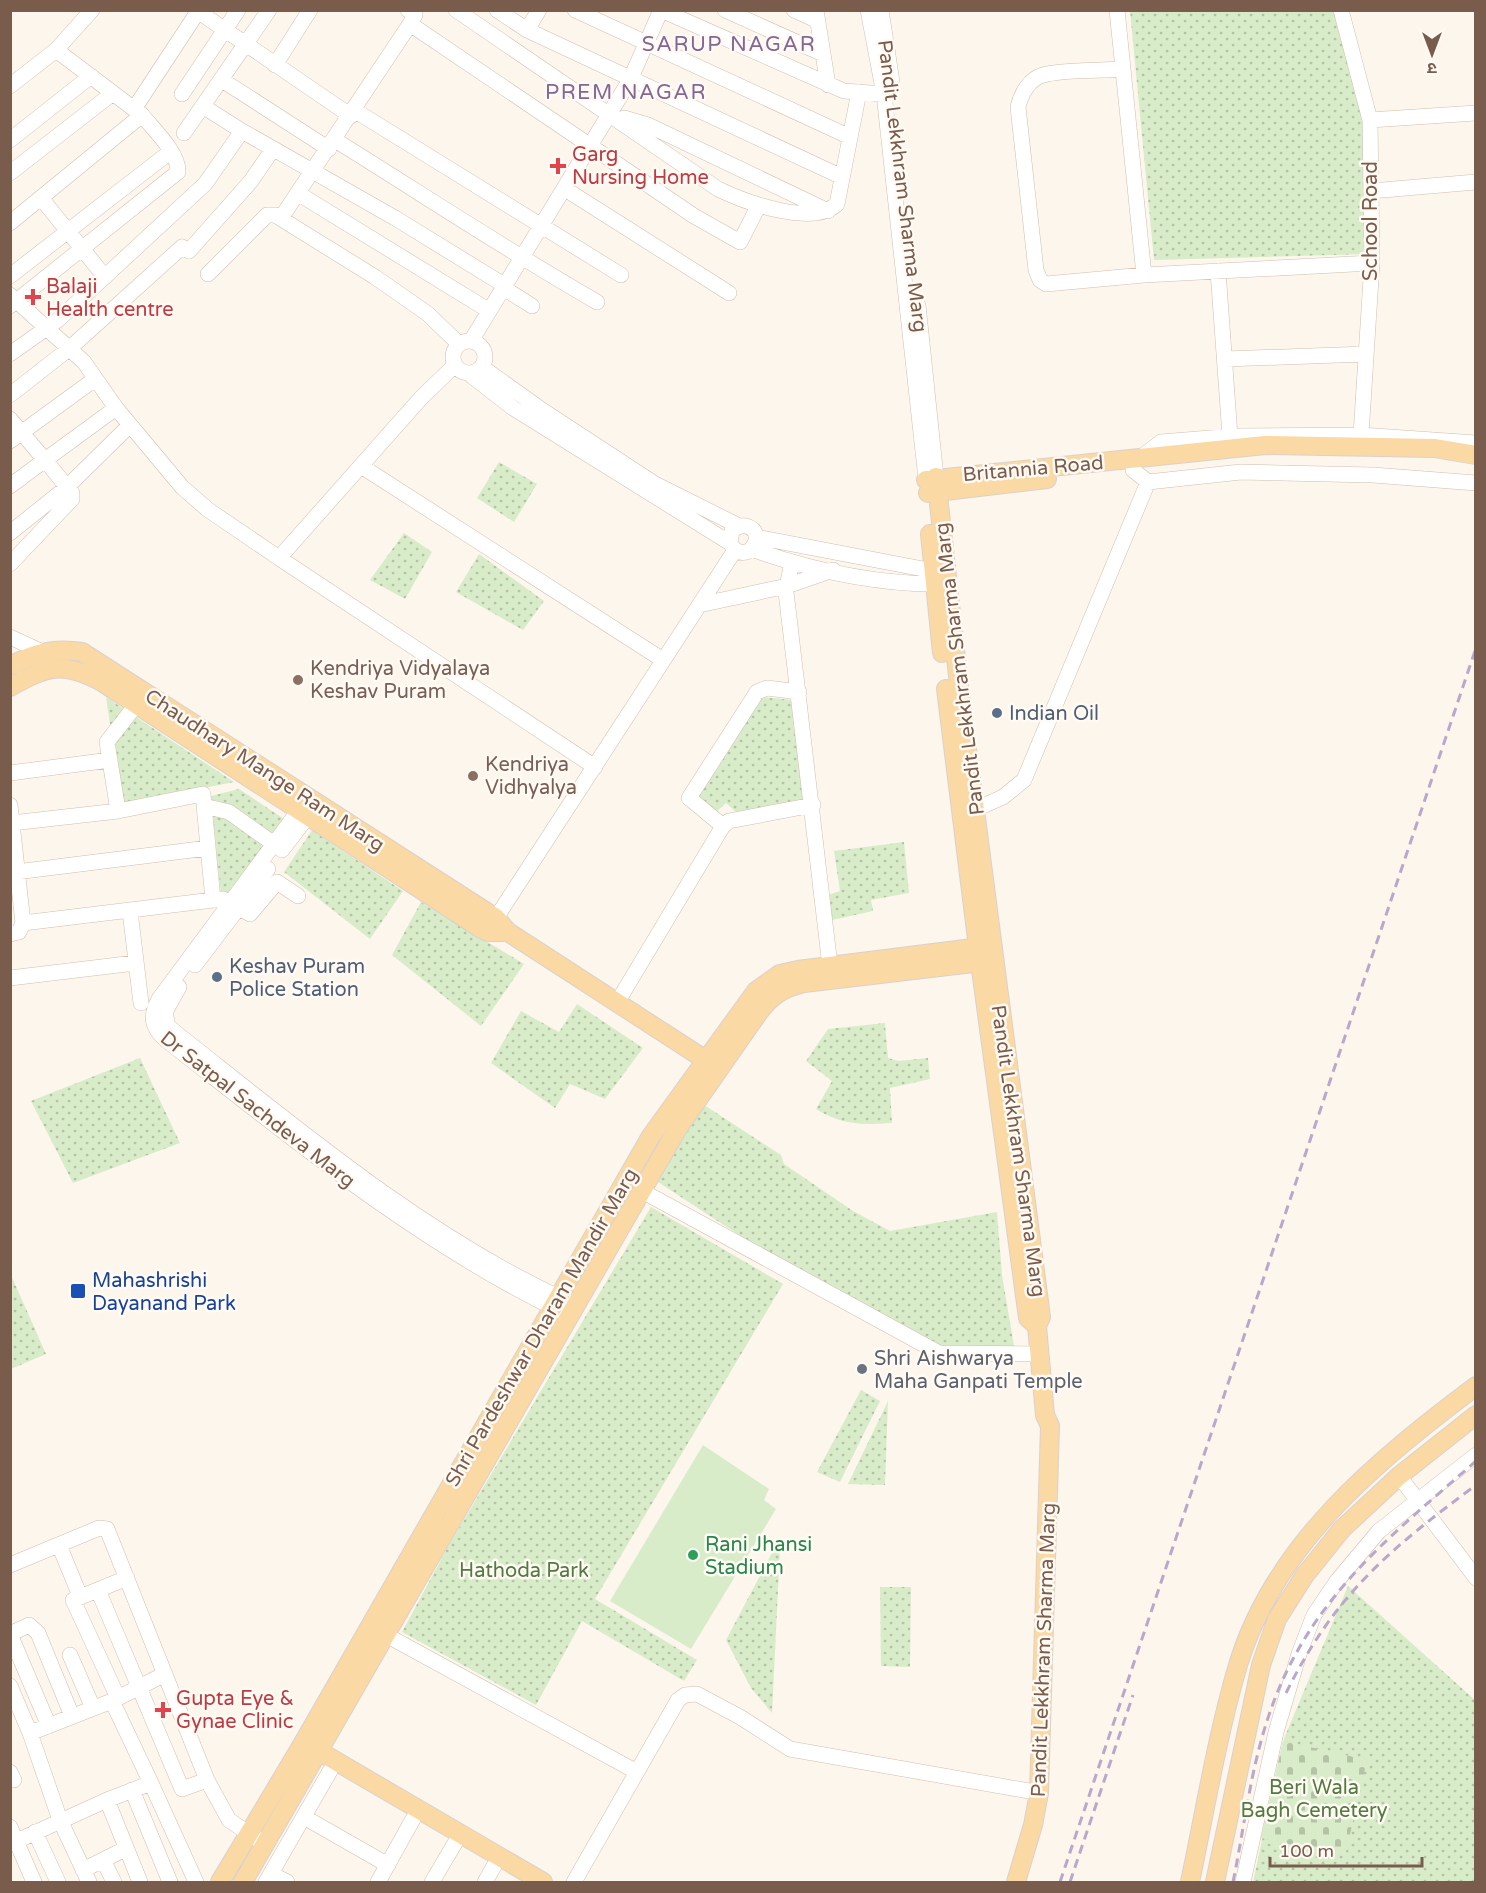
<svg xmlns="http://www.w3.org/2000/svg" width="1486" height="1893" viewBox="0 0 1486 1893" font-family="'Varela Round','Noto Sans Devanagari',sans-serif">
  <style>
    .grass { fill: url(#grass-dots) }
    .cemetery { fill: url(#cemetery-stones) }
    .garden { fill: #d8ecc9 }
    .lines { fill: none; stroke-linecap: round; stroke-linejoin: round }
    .minor-casing { stroke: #d1beb0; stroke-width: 16 }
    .major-casing { stroke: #dad1cd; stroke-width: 20 }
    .minor { stroke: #fff; stroke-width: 15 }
    .major { stroke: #fbd9a5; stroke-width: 18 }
    .rail { stroke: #b9a8c9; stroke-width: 3; stroke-dasharray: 9 6; stroke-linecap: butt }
    .health-dot { fill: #e0444e; stroke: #fffaf3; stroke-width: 2 }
    .education-dot { fill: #8d6e63; stroke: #fffaf3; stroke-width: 2 }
    .service-dot { fill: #5c6f8a; stroke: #fffaf3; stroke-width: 2 }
    .transit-dot { fill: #1a4fb4; stroke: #fffaf3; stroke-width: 2 }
    .worship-dot { fill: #6b7280; stroke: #fffaf3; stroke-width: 2 }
    .leisure-dot { fill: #2e9e5b; stroke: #fffaf3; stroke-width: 2 }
    .labels { text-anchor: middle; stroke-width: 5; stroke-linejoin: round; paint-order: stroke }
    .health-label { font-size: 20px; fill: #be3a42; stroke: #fffaf3; text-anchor: start }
    .street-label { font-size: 20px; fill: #7a5c4d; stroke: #fffaf3 }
    .education-label { font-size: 20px; fill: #785e54; stroke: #fffaf3; text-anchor: start }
    .service-label { font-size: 20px; fill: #4e5e75; stroke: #fffaf3; text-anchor: start }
    .transit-label { font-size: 20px; fill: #164399; stroke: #fffaf3; text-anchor: start }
    .worship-label { font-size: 20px; fill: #5b616d; stroke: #fffaf3; text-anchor: start }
    .leisure-label { font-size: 20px; fill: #27864d; stroke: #fffaf3; text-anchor: start }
    .park-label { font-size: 20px; fill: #537a41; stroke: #fffaf3 }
    .neighbourhood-label { font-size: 21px; letter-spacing: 1.5px; fill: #846695; stroke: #fffaf3 }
  </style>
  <defs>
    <pattern id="grass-dots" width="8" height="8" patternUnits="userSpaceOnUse" patternTransform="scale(1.5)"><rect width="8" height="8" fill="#d8ecc9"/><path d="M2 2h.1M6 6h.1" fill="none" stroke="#b4c2a5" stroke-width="1.8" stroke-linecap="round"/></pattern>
    <pattern id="cemetery-stones" width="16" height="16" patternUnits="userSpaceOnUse" patternTransform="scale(1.5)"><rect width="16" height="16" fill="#d8ecc9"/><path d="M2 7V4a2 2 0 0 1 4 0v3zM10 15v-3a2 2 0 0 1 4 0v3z" fill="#b4c2a5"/></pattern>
  </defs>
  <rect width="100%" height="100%" fill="#fdf6ec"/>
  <path class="grass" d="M 1130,11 L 1335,11 L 1364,107 L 1368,254 L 1154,260 Z
    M 499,462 L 537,484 L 514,522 L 477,498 Z
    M 404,533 L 432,552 L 405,599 L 370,580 Z
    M 479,554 L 544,601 L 523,630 L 456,592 Z
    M 106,697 L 234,782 L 122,804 Z
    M 762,697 L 793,700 L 804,803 L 736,812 L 726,803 L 716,812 L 697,798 Z
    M 239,789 L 284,819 L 222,906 L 211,796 Z
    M 312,830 L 403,891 L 370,939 L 284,872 Z
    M 904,842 L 909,893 L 871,900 L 873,911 L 832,920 L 828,895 L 840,891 L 834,851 Z
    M 421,902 L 524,964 L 481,1026 L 392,955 Z
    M 577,1004 L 643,1048 L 605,1099 L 570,1084 L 555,1108 L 491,1063 L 521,1011 L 559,1032 Z
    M 885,1023 L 888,1058 L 898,1061 L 928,1058 L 930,1079 L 890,1088 L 892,1123 C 863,1125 841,1125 816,1109 L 832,1081 L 806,1061 L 828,1029 Z
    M 140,1058 L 180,1143 L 73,1183 L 31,1101 Z
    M 701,1103 L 781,1155 L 784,1164 L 853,1211 L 890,1231 L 997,1212 L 1002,1275 L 1014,1346 L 944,1348 L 745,1239 L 655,1180 Z
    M 651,1207 L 783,1284 L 595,1599 L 697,1660 L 684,1681 L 582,1621 L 536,1705 L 402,1632 L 450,1543 Z
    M 11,1275 L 46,1354 L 11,1369 L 10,1369 Z
    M 861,1390 L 880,1401 L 840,1482 L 817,1472 Z
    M 888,1401 L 885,1485 L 848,1484 Z
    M 775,1547 L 780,1548 L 772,1713 L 751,1688 L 726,1640 Z
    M 1348,1586 L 1475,1700 L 1475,1882 L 1253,1882 L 1283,1741 Z
    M 880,1587 L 911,1587 L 910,1667 L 881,1666 Z"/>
  <path class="cemetery" d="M 1283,1741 L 1367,1760 L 1345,1856 L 1261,1838 Z"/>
  <path class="garden" d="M 703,1445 L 769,1489 L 764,1500 L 776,1509 L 691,1649 L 610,1601 Z"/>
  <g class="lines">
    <g class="minor-casing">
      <path id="minor" d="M 196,10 L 351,116
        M 456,10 L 718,189 C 745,202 812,227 837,204 L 859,92
        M 497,10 L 527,30 L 842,177
        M 575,10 L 850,137
        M 661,10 L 844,91 L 884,94
        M 725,10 L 823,54
        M 794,10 L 818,21
        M 816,10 L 828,85
        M 868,10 L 884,94 L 926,479
        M 881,10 L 892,82
        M 1117,10 L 1144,275
        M 1341,10 L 1370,120 L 1372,263 L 1361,435
        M 410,24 L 694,216 L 740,242 L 759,205
        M 527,30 L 539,10
        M 275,65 L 310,10
        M 1123,69 C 1101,71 1062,69 1043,75 C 1029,79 1021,94 1018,107 L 1036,270 L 1040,280 L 1046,284 L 1144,275 L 1372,263
        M 222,80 L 329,149
        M 10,86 L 56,50 L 92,10
        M 182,94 L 238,10
        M 134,109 L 199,10
        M 354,110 L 621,275
        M 624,118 L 648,125 L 828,211
        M 1370,120 L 1476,113
        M 242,131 L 395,218 L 504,285
        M 184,133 L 269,10
        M 10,140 L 91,76
        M 335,140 C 422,194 508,251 597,302
        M 10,173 L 113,93
        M 565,189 L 729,293
        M 1371,191 L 1476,182
        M 299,194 L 488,310
        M 41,198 L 105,277
        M 281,218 L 410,24 L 415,15 L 408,10
        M 10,223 L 142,115 L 56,50
        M 1218,271 L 1230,436
        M 208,274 L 267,215 L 275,215 L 375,277 L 428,314 L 459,344
        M 10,276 L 170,152
        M 502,287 L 532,306
        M 10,295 L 84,362 L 116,408 L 182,487 L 207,509 L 279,558
        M 918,305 L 936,477
        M 10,306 L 178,172 C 179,153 154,130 142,115
        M453 357a16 16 0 1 1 32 0a16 16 0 1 1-32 0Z
        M 471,341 L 630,80 L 661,10
        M 10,354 L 58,320 L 205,184 L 242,131 L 204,107
        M 1225,359 L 1366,354
        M 455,365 L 421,398 L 279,558 L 595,767
        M 482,367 L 542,410 L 655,484 L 739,526
        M 468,373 L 513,408 L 730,543 C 746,570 770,532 746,526 C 740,525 736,527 732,531 L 730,543
        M 10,395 L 70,348 L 182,247 L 189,251 L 251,181 L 273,149
        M 10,419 L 45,460 L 10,486
        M 10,441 L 95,379
        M 1140,458 L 1161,442 L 1235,436 L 1361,435 L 1476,443
        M 361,466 L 663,660
        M 1133,470 L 1148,482 L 1241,472 L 1373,475 L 1476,483
        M 10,533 L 66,488 L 130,425
        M 756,537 L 944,573
        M 751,549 C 811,570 880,585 944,584
        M 792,562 L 786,592 L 830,966
        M 10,564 L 72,499 L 72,493 L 45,460 L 116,408
        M 699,605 L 787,586 L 833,570
        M 10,637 L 49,655
        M 10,773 L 110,760
        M 305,802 L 159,999 C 150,1016 151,1027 166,1040 C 293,1139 417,1242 562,1312
        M 10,805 L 23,923 L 19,932 L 10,934
        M 204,806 L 229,812 L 274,844
        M 976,809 L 1003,797 L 1024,780 L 1148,482
        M 118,811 L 107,742 L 136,705
        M 12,823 L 118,811 L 203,794 L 213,900 L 223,899 L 250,914 L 277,882 L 298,896
        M 723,826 L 689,798 L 757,692 L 767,688 L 799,692
        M 282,850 L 315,807
        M 16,872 L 208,848
        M 130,911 L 141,1003
        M 496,918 L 735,550
        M 23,923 L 213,900
        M 195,965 L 268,869
        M 10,978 L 135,963
        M 179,987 L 165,1012 L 168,1026 L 176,1033 C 298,1129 427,1238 569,1302
        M 618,1001 L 723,826 L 729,821 L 813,805
        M 642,1191 L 939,1353 L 1040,1354
        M 1399,1476 L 1476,1578
        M 59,1545 L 80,1596
        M 10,1565 L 99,1528 L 107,1529 L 207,1780 L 229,1820 L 257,1839
        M 98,1590 L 182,1789 L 207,1780
        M 386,1635 L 637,1772
        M 70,1655 L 93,1708
        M 10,1686 L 30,1733
        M 118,1698 L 73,1600 L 127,1578
        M 112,1701 L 165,1674
        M 49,1726 L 12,1639 L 12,1633 L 29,1625 L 38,1633 L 72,1716
        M 10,1772 L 14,1780
        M 151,1783 L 196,1882
        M 132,1790 L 170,1882
        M 304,1817 L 388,1865
        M 10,1827 L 34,1882
        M 35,1832 L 58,1882
        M 10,1844 L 107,1800 L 140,1882
        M 103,1860 L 114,1882
        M 83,1870 L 125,1849
        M 271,1874 L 287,1882
        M 89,1882 L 60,1820 L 30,1733 L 112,1701 L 151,1783 L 107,1800
        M 266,1882 L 330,1771
        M 378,1882 L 413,1819
        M 432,1882 L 455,1843
        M 485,1882 L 494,1866
        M 574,1882 L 678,1700 L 685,1695 L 697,1694 L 740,1717 L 790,1749 L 1029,1791
        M 1243,1882 L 1276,1732 L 1299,1654 L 1314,1615 L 1337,1581 L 1379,1531 L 1476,1455"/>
    </g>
    <g class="major-casing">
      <path id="major" d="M 936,477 L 961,703 L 1041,1317 L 1037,1326 L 1045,1415 L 1050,1426 L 1039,1793 L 1033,1825 L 1016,1882
        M 926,480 L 1265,445 L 1434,448 L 1476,455
        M 928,493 L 1047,479
        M 930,534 L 942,653
        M 10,666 C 36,652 54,648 82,652 L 496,918 L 508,932 L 715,1066
        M 10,687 C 48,666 62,661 102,682 L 480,928 L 488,932 L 508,932
        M 946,689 L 978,947 L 1028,1318 L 1037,1326
        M 310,1746 L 543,1882
        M 220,1882 L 302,1745 L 651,1136 L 756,991 L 780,974 L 798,970 L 989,946
        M 243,1882 L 678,1128 L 759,1012 C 772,995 783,988 804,983 L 990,961
        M 1190,1882 C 1205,1811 1217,1736 1238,1665 C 1275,1543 1378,1460 1476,1386
        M 1215,1882 L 1261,1665 L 1277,1619 L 1305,1575 L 1342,1529 L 1399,1476 L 1476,1415"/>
    </g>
    <use href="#minor" class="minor"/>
    <use href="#major" class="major"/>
    <path class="rail" d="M 1286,1693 C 1335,1594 1390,1549 1476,1485
      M 1060,1882 L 1476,648
      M 1070,1882 L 1133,1695
      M 1233,1882 C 1244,1829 1250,1773 1267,1721 C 1305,1602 1386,1540 1476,1461"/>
  </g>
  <g class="health-dot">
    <path d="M555 157h6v6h6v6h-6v6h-6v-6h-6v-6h6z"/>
    <path d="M30 288h6v6h6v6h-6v6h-6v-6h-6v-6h6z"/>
    <path d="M160 1701h6v6h6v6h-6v6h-6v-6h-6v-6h6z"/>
  </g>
  <g class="education-dot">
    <circle cx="298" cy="680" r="6"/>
    <circle cx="473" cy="776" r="6"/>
  </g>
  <g class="service-dot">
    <circle cx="997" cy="713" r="6"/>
    <circle cx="217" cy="977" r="6"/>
  </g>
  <rect class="transit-dot" x="70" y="1283" width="16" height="16" rx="3"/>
  <circle class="worship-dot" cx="862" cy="1369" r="6"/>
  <circle class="leisure-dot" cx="693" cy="1555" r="6"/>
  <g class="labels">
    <g class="health-label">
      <text x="572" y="161">Garg<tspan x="572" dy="23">Nursing Home</tspan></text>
      <text x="46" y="293">Balaji<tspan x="46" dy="23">Health centre</tspan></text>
      <text x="176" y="1705">Gupta Eye &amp;<tspan x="176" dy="23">Gynae Clinic</tspan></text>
    </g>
    <g class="street-label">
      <text transform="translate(903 186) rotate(83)" y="7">Pandit Lekkhram Sharma Marg</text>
      <text transform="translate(1370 221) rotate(-90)" y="7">School Road</text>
      <text transform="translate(1033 468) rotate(-5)" y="7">Britannia Road</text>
      <text transform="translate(959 669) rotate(-97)" y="7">Pandit Lekkhram Sharma Marg</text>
      <text transform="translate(265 770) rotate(33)" y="7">Chaudhary Mange Ram Marg</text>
      <text transform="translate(258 1109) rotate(38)" y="7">Dr Satpal Sachdeva Marg</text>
      <text transform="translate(1019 1151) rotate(82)" y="7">Pandit Lekkhram Sharma Marg</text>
      <text transform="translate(541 1327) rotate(-60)" y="7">Shri Pardeshwar Dharam Mandir Marg</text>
      <text transform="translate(1043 1650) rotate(-88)" y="7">Pandit Lekkhram Sharma Marg</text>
    </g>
    <g class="education-label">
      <text x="310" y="675">Kendriya Vidyalaya<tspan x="310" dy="23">Keshav Puram</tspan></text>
      <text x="485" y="771">Kendriya<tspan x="485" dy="23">Vidhyalya</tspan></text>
    </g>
    <g class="service-label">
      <text x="1009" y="720">Indian Oil</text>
      <text x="229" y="973">Keshav Puram<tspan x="229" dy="23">Police Station</tspan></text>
    </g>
    <g class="transit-label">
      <text x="92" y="1287">Mahashrishi<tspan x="92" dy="23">Dayanand Park</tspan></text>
    </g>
    <g class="worship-label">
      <text x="874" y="1365">Shri Aishwarya<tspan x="874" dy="23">Maha Ganpati Temple</tspan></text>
    </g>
    <g class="leisure-label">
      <text x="705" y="1551">Rani Jhansi<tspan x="705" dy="23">Stadium</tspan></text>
    </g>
    <g class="park-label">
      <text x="524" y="1577">Hathoda Park</text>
      <text x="1314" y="1794">Beri Wala<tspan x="1314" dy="23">Bagh Cemetery</tspan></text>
    </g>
    <g class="neighbourhood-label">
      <text x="729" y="51">SARUP NAGAR</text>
      <text x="626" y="99">PREM NAGAR</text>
    </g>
  </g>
  <rect width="1486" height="1893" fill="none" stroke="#7a5c4d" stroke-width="24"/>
  <g transform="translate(1432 54) rotate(180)" stroke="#fffaf3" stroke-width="4.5" paint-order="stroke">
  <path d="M0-4.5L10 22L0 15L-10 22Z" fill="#7a5c4d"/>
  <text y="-9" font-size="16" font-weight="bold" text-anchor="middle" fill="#7a5c4d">उ</text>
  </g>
  <path d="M1270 1857v9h152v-9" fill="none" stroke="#7a5c4d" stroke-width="3"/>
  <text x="1279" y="1857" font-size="18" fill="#7a5c4d" stroke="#fffaf3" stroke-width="4.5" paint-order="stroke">100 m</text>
</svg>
